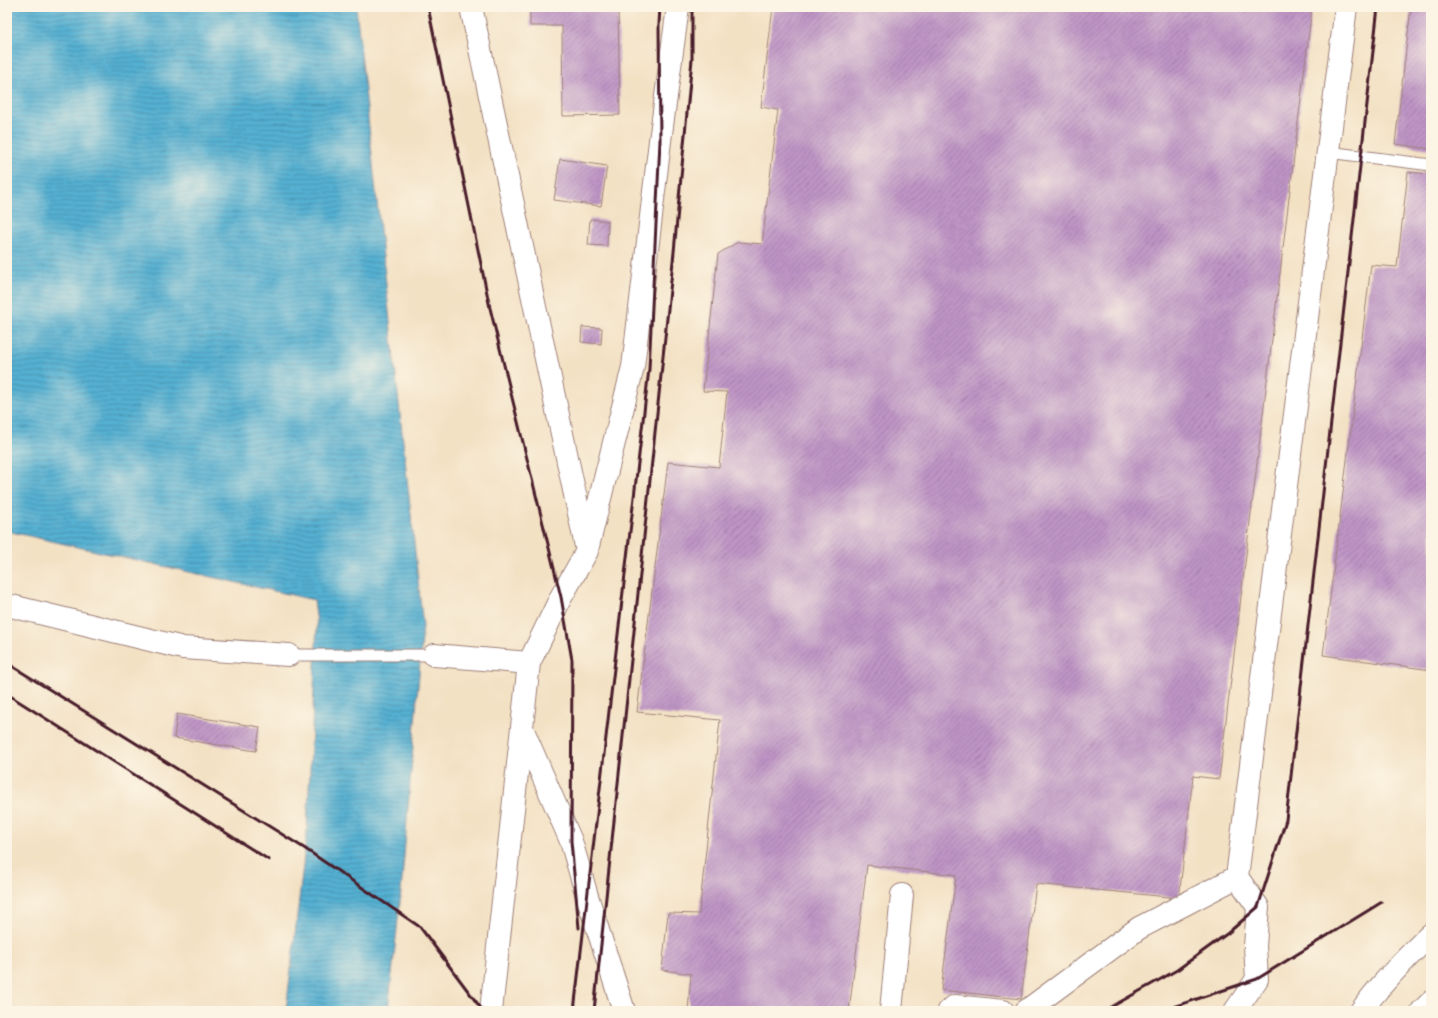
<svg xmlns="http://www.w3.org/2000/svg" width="1438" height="1018" viewBox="0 0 1438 1018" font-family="'Playpen Sans',sans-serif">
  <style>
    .water { fill: url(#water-rules); stroke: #4f687e }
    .building { fill: url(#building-hatch) }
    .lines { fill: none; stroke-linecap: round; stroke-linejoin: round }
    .service-casing { stroke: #9e8078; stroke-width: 13 }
    .minor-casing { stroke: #9e8078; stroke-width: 24 }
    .tertiary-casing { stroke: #9e8078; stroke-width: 24 }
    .service { stroke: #fff; stroke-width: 11 }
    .minor { stroke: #fff; stroke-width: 22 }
    .tertiary { stroke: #fff; stroke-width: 22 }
    .rail { stroke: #4a1f2b; stroke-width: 3 }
  </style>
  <defs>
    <pattern id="water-rules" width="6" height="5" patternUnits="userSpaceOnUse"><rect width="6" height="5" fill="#54b0d2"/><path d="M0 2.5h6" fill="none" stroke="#488fab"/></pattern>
    <pattern id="building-hatch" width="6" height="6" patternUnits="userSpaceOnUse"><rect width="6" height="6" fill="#be94c5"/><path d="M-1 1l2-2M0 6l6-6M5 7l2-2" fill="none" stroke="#9c78a0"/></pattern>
  </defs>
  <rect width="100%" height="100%" fill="#fcf5e5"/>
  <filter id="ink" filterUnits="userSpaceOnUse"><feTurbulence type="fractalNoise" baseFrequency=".025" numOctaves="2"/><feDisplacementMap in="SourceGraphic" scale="8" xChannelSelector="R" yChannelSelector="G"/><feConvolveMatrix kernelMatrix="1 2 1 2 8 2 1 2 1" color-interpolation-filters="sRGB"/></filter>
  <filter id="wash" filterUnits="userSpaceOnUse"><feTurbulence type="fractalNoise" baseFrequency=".012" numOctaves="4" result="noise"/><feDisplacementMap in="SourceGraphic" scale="16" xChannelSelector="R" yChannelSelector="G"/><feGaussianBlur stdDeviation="0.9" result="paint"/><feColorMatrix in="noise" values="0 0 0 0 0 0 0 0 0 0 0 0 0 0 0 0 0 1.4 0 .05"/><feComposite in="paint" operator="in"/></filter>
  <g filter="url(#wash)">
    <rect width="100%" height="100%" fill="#f3e1c4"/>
    <path class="water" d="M 7,7 L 356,7 L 423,626 L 401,892 L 388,1011 L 286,1011 L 307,831 L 317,624 L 314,600 L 7,531 Z"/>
    <g id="blocks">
      <path class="building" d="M 530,7 L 618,7 L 620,115 L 563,116 L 562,26 L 530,26 Z
        M 773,7 L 1312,7 L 1219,779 L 1193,776 L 1179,898 L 1036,884 L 1021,999 L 941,990 L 956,875 L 867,865 L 849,1011 L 688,1011 L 691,974 L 662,970 L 668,913 L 699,914 L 720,720 L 637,712 L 668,462 L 719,467 L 727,392 L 703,391 L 718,254 L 738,242 L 762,244 L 778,110 L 761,107 Z
        M 1411,7 L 1431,7 L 1431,149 L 1395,144 Z
        M 560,159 L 607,166 L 601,206 L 554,200 Z
        M 1408,172 L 1431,174 L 1431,670 L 1323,655 L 1371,265 L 1397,267 Z
        M 590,219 L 608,221 L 607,246 L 588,245 Z
        M 582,327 L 602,328 L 601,344 L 581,342 Z
        M 177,714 L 260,727 L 256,751 L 174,738 Z"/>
    </g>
  </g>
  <g filter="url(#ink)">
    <use href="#blocks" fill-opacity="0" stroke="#9e8078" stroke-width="1"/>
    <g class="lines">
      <g class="service-casing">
        <path id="service" d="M 1328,152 L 1431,165
          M 289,655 L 434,655"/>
      </g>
      <g class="minor-casing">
        <path id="minor" d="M 471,7 L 587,551 L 561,597 L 529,663 L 491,1011
          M 588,546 L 633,367 L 660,141 L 678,7
          M 7,605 L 183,648 L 289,655
          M 434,655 L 529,663
          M 522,728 L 571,841 L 587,896 L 624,1011
          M 891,1011 L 902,895
          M 949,1011 L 955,1006 L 1003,1011
          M 1026,1011 L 1139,928 L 1237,877
          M 1235,1011 L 1257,979 L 1255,946 L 1258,907 L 1237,877 L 1346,7"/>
      </g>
      <g class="tertiary-casing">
        <path id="tertiary" d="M 1361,1011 C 1381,983 1406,958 1431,934
          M 1422,1011 L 1431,1002"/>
      </g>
      <use href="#service" class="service"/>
      <use href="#minor" class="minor"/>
      <use href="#tertiary" class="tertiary"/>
      <path class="rail" d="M 428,7 L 490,308 L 561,597 L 572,660 L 571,841 L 579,928
        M 7,663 L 304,848 L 420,927 L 483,1011
        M 7,694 L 269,860
        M 574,1011 L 649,369 L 660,141 L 659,24 L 660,7
        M 594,1011 L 674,252 L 692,59 L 692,7
        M 1104,1011 L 1177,970 L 1228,933 L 1258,907 L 1286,820 L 1378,7
        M 1161,1011 L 1257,979 L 1382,902"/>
    </g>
  </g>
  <rect width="1438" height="1018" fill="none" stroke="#fcf5e5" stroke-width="24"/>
</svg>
